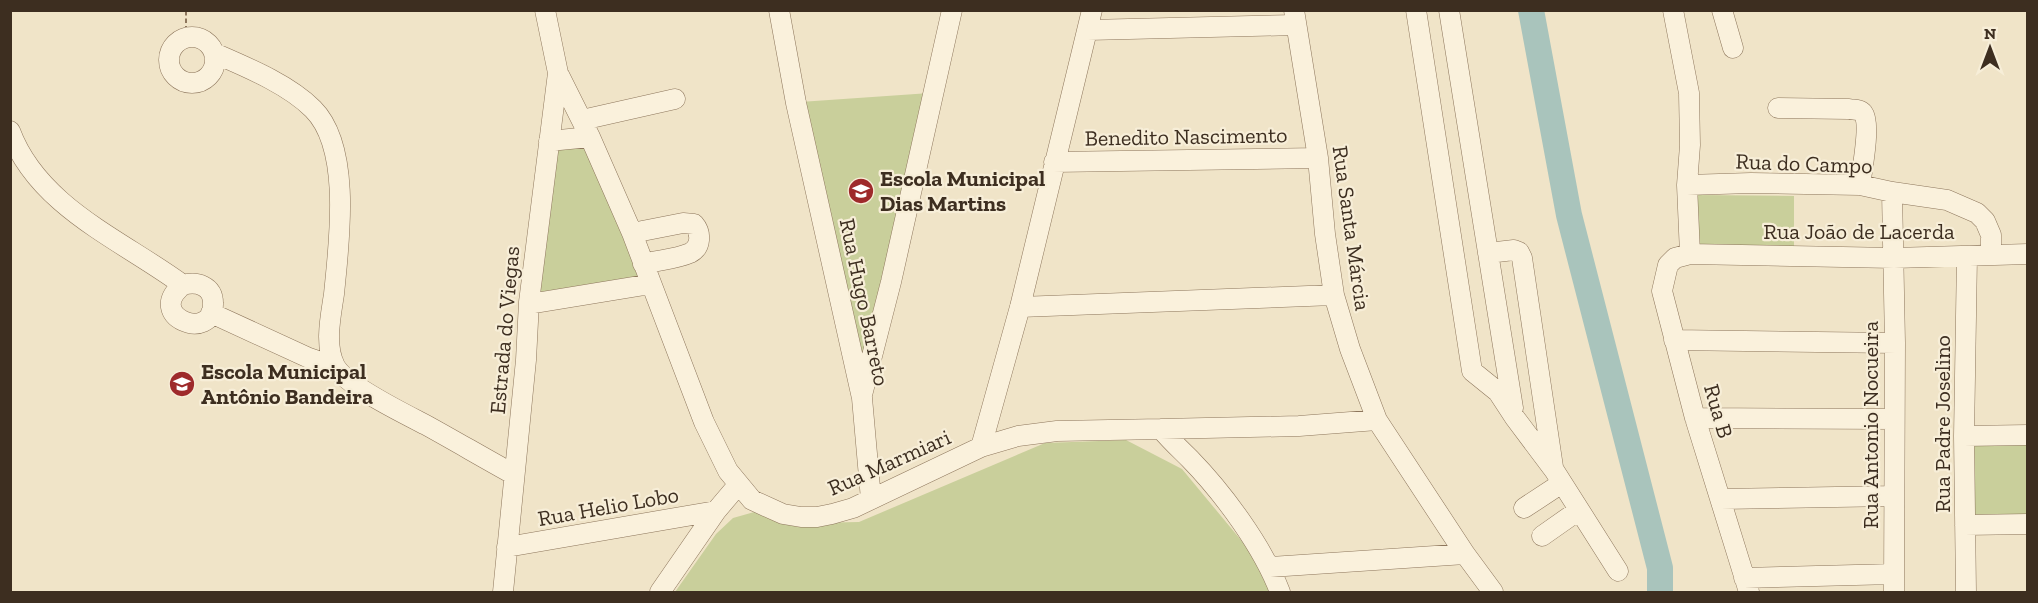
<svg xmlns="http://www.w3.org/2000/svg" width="2038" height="603" viewBox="0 0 2038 603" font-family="'Zilla Slab',serif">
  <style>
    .green { fill: #c9cf9b }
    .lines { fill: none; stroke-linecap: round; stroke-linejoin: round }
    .river { stroke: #a9c4bc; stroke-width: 26 }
    .minor-casing { stroke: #8d765c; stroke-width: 21 }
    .path { stroke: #8d765c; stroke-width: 2; stroke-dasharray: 4.5 3; stroke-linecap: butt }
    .minor { stroke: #faf1dc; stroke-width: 20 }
    .labels { text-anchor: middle; stroke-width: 4.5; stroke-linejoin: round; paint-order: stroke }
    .street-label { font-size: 22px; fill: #3d2e20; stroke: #f7eed8 }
    .poi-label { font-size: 22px; font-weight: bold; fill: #3d2e20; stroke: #f7eed8; text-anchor: start }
  </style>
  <rect width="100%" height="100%" fill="#f0e4c8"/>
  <path class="green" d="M 930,93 L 861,385 L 800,102 Z
    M 587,140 L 647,279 L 536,300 L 553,145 Z
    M 1696,195 L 1794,196 L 1794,249 L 1696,248 Z
    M 2027,436 L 2027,524 L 1967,524 L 1967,438 Z
    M 1126,440 L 1182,469 L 1260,563 L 1271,592 L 675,592 L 716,534 L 733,518 L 765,509 L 809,523 L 859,522 L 1045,443 Z"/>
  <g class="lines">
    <path class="river" d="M 1531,10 L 1569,215 L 1660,568 L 1660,592"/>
    <g class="minor-casing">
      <path id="minor" d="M 545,10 L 558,73 L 590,137 L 632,233 L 704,422 L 728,471 L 752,500 L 783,514 L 801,517 L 817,517 L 832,514 L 853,508 L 981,447 L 1018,436 L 1057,431 L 1161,429 C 1170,440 1180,449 1190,459 C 1224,494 1263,547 1280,592
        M 779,10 L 796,103 L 862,398 L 871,499
        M 1294,10 L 1318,158 L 1325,234 L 1334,295 L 1350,349 L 1377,420 L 1465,554 L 1493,592
        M 1416,10 L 1472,371 L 1498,392 L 1515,418 L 1554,470 L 1618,571
        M 1449,10 L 1513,408
        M 1673,10 L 1689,93 L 1690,145 L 1687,185 L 1690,254
        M 1722,10 L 1733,48
        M 1088,30 L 1296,25
        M169 60a23 23 0 1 1 46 0a23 23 0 1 1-46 0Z
        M 214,53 C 246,67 288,84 313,109 C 352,148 339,243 334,294 C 331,315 324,345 335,366 C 345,385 405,414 426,425 C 455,441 484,458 513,474
        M 1778,108 L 1849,109 C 1854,110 1860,109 1863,113 C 1871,123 1862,171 1860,185
        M 582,120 L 675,99
        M 10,131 C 38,207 122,240 183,285 C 197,281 213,286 213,303 C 214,344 143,316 183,285
        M 549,141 L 590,137
        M 1054,162 L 1318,158
        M 1687,185 L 1751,183 L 1860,185 L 1892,192 L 1947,200 L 1977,213 L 1985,221 L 1991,235 L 1991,255
        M 1892,192 L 1895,343 L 1894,592
        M 632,233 L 683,223 L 694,224 C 701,232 702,247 690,253 C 677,259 658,260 643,264
        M 1488,253 L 1514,250 L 1519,252 L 1522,258 L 1553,467
        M 529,304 L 651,284
        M 1020,307 L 1334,295
        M 211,313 L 309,358 L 335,367
        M 1674,340 L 1895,343
        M 862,395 L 891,282 L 952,10
        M 1695,418 L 1894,419
        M 1161,429 L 1299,426 L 1377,420
        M 1964,436 L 2028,435
        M 981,447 L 1020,307 L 1092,10
        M 1721,499 L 1894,496
        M 1524,508 L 1562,483
        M 1965,525 L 2028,524
        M 1542,536 L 1579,510
        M 507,547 L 716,511
        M 1270,567 L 1465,554
        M 1744,578 L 1894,574
        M 503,592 L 526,360 L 529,302 L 558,73
        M 660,592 L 716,511 L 738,485
        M 1749,592 L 1695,418 L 1662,291 L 1668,265 L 1675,258 L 1690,254 L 1894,258 L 2028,254
        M 1966,592 L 1964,436 L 1967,256"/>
    </g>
    <path class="path" d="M 186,38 L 186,10"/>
    <use href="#minor" class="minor"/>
  </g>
  <defs>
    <g id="school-disc" transform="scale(1.35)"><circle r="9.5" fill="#9e2a2b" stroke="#f7eed8"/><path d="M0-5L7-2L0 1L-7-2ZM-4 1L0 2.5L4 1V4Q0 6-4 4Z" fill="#fff"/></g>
  </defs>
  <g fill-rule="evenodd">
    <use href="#school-disc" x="861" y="191"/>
    <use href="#school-disc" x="182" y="384"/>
  </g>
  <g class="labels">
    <g class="street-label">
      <text transform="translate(1186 136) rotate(-1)" y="8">Benedito Nascimento</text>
      <text transform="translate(1804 163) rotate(2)" y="8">Rua do Campo</text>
      <text transform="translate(1352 228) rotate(82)" y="8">Rua Santa Márcia</text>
      <text x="1859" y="239">Rua João de Lacerda</text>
      <text transform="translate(865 302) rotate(78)" y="8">Rua Hugo Barreto</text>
      <text transform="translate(504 330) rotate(-85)" y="8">Estrada do Viegas</text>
      <text transform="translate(1719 411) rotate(74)" y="8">Rua B</text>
      <text transform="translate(1942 424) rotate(-90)" y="8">Rua Padre Joselino</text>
      <text transform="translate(1870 425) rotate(-90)" y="8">Rua Antonio Nocueira</text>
      <text transform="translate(889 462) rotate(-24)" y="8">Rua Marmiari</text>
      <text transform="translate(608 506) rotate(-10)" y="8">Rua Helio Lobo</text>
    </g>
    <g class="poi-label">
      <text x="880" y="186">Escola Municipal<tspan x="880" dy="25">Dias Martins</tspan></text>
      <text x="201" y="379">Escola Municipal<tspan x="201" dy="25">Antônio Bandeira</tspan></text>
    </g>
  </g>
  <rect width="2038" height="603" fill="none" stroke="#3d2e20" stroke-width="24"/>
  <g transform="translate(1990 48)" stroke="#f7eed8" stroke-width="4.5" paint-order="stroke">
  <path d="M0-4.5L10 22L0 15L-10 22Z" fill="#3d2e20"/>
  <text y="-9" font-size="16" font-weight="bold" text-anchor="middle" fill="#3d2e20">N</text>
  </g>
</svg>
